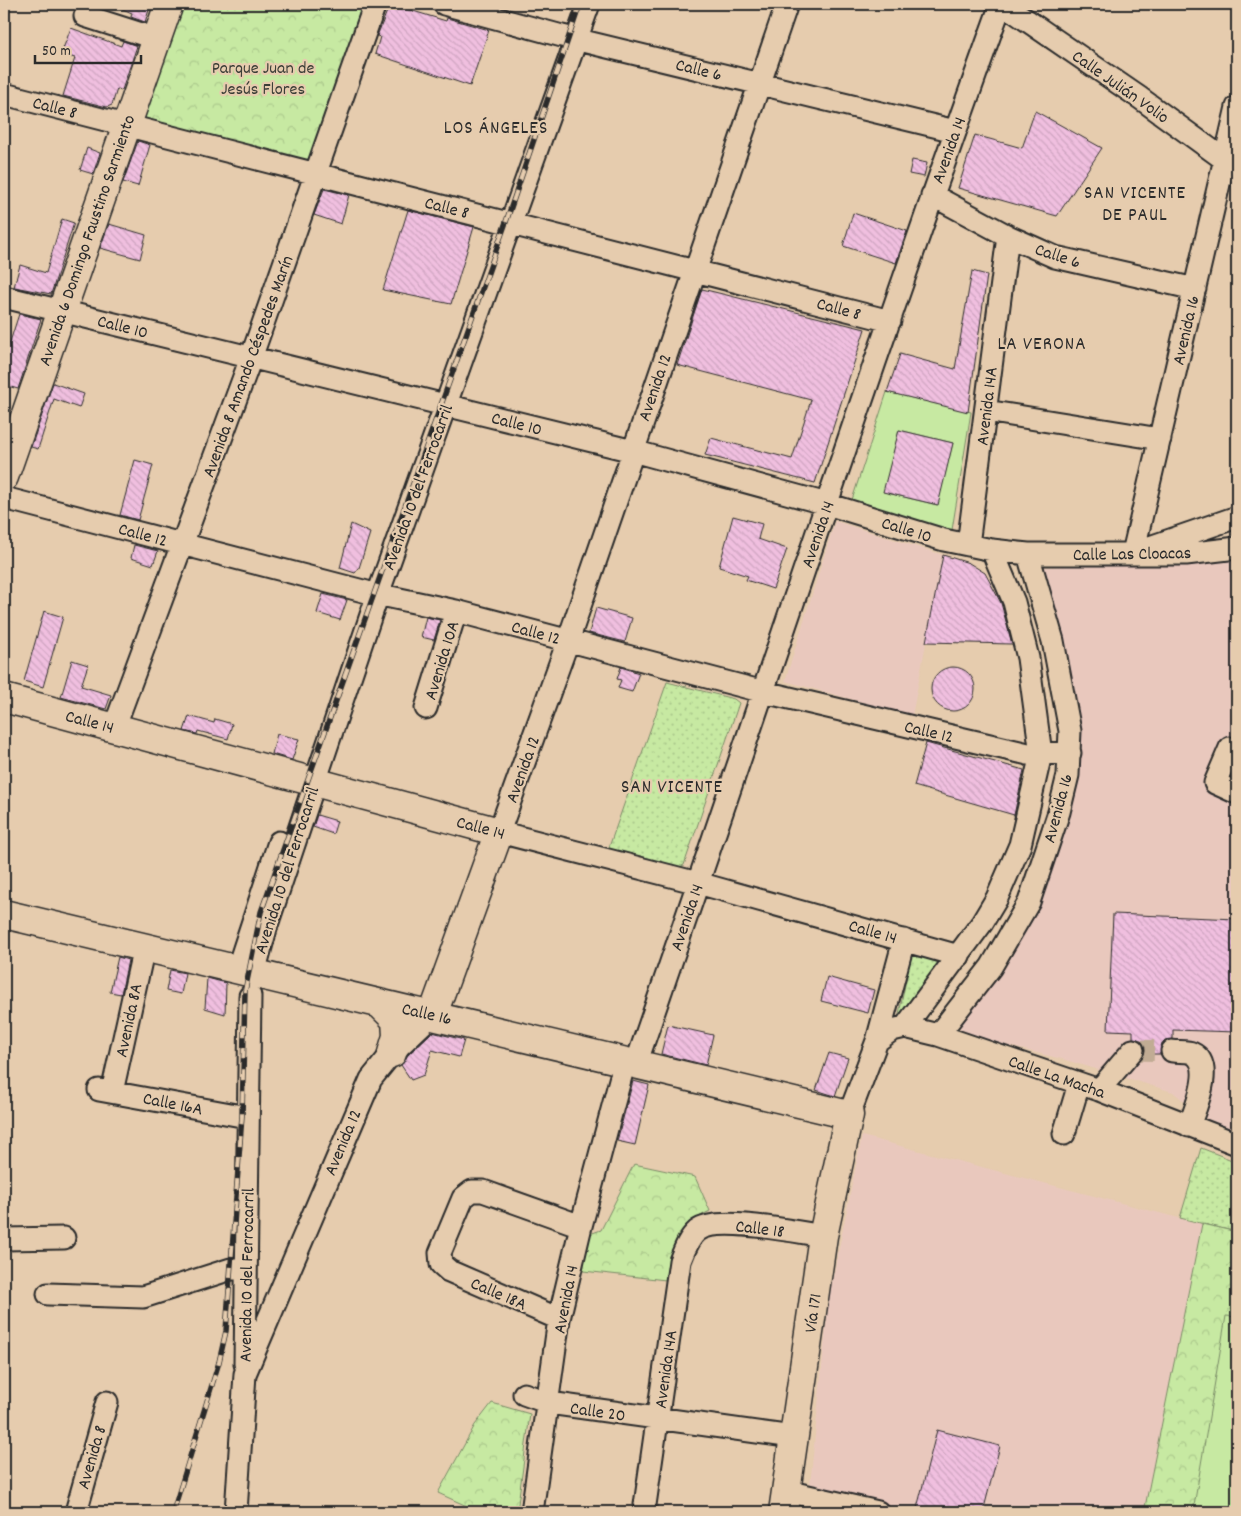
<svg xmlns="http://www.w3.org/2000/svg" width="1241" height="1516" viewBox="0 0 1241 1516" font-family="Dekko,sans-serif">
  <style>
    .built { fill: #e9c8bd }
    .grass { fill: url(#grass-dots); stroke: #798a66 }
    .forest { fill: url(#forest-crowns); stroke: #798a66 }
    .garden { fill: #c7e9a2; stroke: #798a66; fill-rule: evenodd }
    .building { fill: url(#building-back-hatch); stroke: #2b2b2b }
    .lines { fill: none; stroke-linecap: round; stroke-linejoin: round }
    .minor-tunnel { stroke: #c1ac94; stroke-width: 21; stroke-dasharray: 21 11; stroke-linecap: butt }
    .minor-casing { stroke: #2b2b2b; stroke-width: 25 }
    .major-casing { stroke: #2b2b2b; stroke-width: 31 }
    .minor { stroke: #e6ccae; stroke-width: 21 }
    .major { stroke: #e6ccae; stroke-width: 28 }
    .rail-casing { stroke: #2b2b2b; stroke-width: 5.5 }
    .rail { stroke: #e6ccae; stroke-width: 4; stroke-dasharray: 11; stroke-linecap: butt }
    .labels { text-anchor: middle; stroke-width: 4.5; stroke-linejoin: round; paint-order: stroke }
    .park-label { font-size: 18px; fill: #3b3e37; stroke: #e6ccae }
    .street-label { font-size: 18px; fill: #2b2b2b; stroke: #e6ccae }
    .neighbourhood-label { font-size: 19px; letter-spacing: 1px; fill: #2b2b2b; stroke: #e6ccae }
  </style>
  <defs>
    <pattern id="grass-dots" width="8" height="8" patternUnits="userSpaceOnUse" patternTransform="scale(1.25)"><rect width="8" height="8" fill="#c7e9a2"/><path d="M2 2h.1M6 6h.1" fill="none" stroke="#abc88c" stroke-width="1.8" stroke-linecap="round"/></pattern>
    <pattern id="forest-crowns" width="20" height="18" patternUnits="userSpaceOnUse" patternTransform="scale(1.25)"><rect width="20" height="18" fill="#c7e9a2"/><path d="M2 6a3 3 0 1 1 6 0M12 15a3 3 0 1 1 6 0" fill="none" stroke="#abc88c"/></pattern>
    <pattern id="building-back-hatch" width="6" height="6" patternUnits="userSpaceOnUse" patternTransform="scale(1.25)"><rect width="6" height="6" fill="#f0bfdf"/><path d="M-1 5l2 2M0 0l6 6M5-1l2 2" fill="none" stroke="#cea4c0"/></pattern>
  </defs>
  <rect width="100%" height="100%" fill="#e6ccae"/>
  <filter id="ink" filterUnits="userSpaceOnUse"><feTurbulence type="fractalNoise" baseFrequency=".02" numOctaves="2"/><feDisplacementMap in="SourceGraphic" scale="10" xChannelSelector="R" yChannelSelector="G"/><feConvolveMatrix kernelMatrix="1 2 1 2 8 2 1 2 1" color-interpolation-filters="sRGB"/></filter>
  <g filter="url(#ink)">
    <path class="built" d="M 835,521 L 943,555 L 912,716 L 785,681 Z
      M 1237,559 L 1237,1132 L 1211,1123 L 1173,1092 L 1062,1059 L 963,1035 L 958,1024 L 1074,785 L 1064,646 L 1044,567 Z
      M 862,1136 L 1202,1224 L 1144,1512 L 836,1512 L 808,1505 L 829,1297 Z"/>
    <path class="grass" d="M 667,682 L 734,699 L 739,703 L 684,865 L 677,868 L 608,850 Z
      M 912,951 L 943,960 L 909,1007 L 899,1014 Z
      M 1201,1148 L 1237,1162 L 1237,1232 L 1180,1218 Z"/>
    <path class="forest" d="M 180,4 L 366,4 L 310,164 L 138,120 Z
      M 634,1164 L 695,1177 L 710,1211 C 676,1227 673,1245 666,1280 L 583,1271 L 587,1235 L 601,1230 Z
      M 1202,1224 L 1237,1232 L 1237,1512 L 1144,1512 Z
      M 492,1403 L 530,1414 L 517,1512 L 480,1512 L 438,1493 L 475,1425 Z"/>
    <path class="garden" d="M 887,392 L 971,412 L 952,530 L 851,503 ZM 899,430 L 953,443 L 937,505 L 884,492 Z
      M 1226,1316 L 1237,1317 L 1237,1512 L 1193,1512 Z"/>
    <path class="building" d="M 111,4 L 151,4 L 145,22 L 131,17 L 132,13 Z
      M 390,4 L 446,21 L 447,18 L 489,30 L 470,86 L 375,54 L 380,37 L 377,36 Z
      M 71,28 L 121,46 L 123,41 L 137,46 L 122,90 L 117,89 L 112,105 L 107,107 L 63,96 L 75,58 L 61,54 Z
      M 1035,111 L 1102,148 L 1057,216 L 958,188 L 975,135 L 1022,148 Z
      M 138,141 L 150,145 L 138,186 L 123,182 Z
      M 87,148 L 100,153 L 93,174 L 80,170 Z
      M 912,160 L 927,163 L 924,177 L 909,174 Z
      M 324,189 L 349,195 L 341,224 L 314,215 Z
      M 408,210 L 474,227 L 451,304 L 383,290 Z
      M 853,213 L 907,231 L 896,263 L 843,246 Z
      M 62,219 L 74,223 L 51,294 L 14,287 L 20,265 L 46,273 Z
      M 109,224 L 146,235 L 140,259 L 100,248 Z
      M 972,271 L 987,275 L 968,412 L 887,392 L 900,354 L 955,369 Z
      M 702,289 L 865,329 L 815,483 L 705,455 L 711,438 L 792,459 L 811,400 L 677,365 Z
      M 19,314 L 41,319 L 18,389 L 4,385 L 4,347 L 8,348 Z
      M 53,383 L 84,394 L 79,408 L 54,399 L 38,449 L 31,447 Z
      M 899,430 L 953,443 L 938,505 L 883,492 Z
      M 135,460 L 153,465 L 138,520 L 120,515 Z
      M 733,516 L 762,524 L 758,539 L 787,549 L 773,589 L 746,580 L 748,576 L 719,567 Z
      M 351,524 L 370,533 L 359,568 L 355,573 L 340,568 Z
      M 134,545 L 158,551 L 153,565 L 131,558 Z
      M 943,555 L 969,563 L 985,573 L 1001,603 L 1012,644 L 926,642 Z
      M 323,594 L 347,600 L 340,620 L 317,613 Z
      M 596,608 L 632,618 L 625,642 L 589,633 Z
      M 44,611 L 63,617 L 43,687 L 24,681 Z
      M 426,617 L 440,620 L 434,640 L 421,637 Z
      M 72,660 L 88,665 L 81,686 L 111,695 L 106,709 L 61,697 Z
      M 621,667 L 639,673 L 632,692 L 618,688 L 621,680 L 617,679 Z
      M931 689a22 22 0 1 1 44 0a22 22 0 1 1-44 0Z
      M 189,716 L 214,723 L 215,719 L 232,724 L 228,739 L 198,731 L 197,734 L 184,731 Z
      M 277,734 L 299,739 L 292,760 L 272,754 Z
      M 926,743 L 1024,770 L 1014,815 L 914,786 Z
      M 317,815 L 337,821 L 333,834 L 313,827 Z
      M 1113,914 L 1237,919 L 1237,1032 L 1173,1030 L 1173,1039 L 1162,1043 L 1160,1054 L 1145,1054 L 1145,1045 L 1141,1040 L 1133,1038 L 1133,1031 L 1108,1030 Z
      M 118,957 L 128,960 L 121,994 L 110,992 Z
      M 170,970 L 185,973 L 181,994 L 166,991 Z
      M 827,977 L 874,990 L 868,1013 L 821,1001 Z
      M 207,978 L 226,983 L 225,1014 L 205,1008 Z
      M 668,1025 L 713,1035 L 706,1065 L 661,1054 Z
      M 432,1032 L 464,1040 L 459,1057 L 432,1050 L 424,1075 L 411,1080 L 401,1065 L 408,1055 Z
      M 829,1053 L 848,1058 L 835,1096 L 816,1090 Z
      M 633,1081 L 649,1085 L 635,1145 L 617,1141 Z
      M 937,1430 L 1000,1446 L 983,1512 L 916,1512 Z"/>
    <g class="lines">
      <path class="minor-tunnel" d="M 1133,1050 L 1172,1051"/>
      <g class="minor-casing">
        <path id="minor" d="M 444,4 L 562,36 L 955,131
          M 787,4 L 568,641 L 499,832 L 698,883 L 959,956
          M 1003,4 L 1140,98 L 1236,168
          M 85,16 L 157,39
          M 4,94 L 890,321
          M 932,195 L 1008,236 L 1055,257 L 1195,289
          M 4,297 L 633,451 L 827,504 L 944,540 L 992,550 L 1028,554 L 1186,554 L 1237,548
          M 986,411 L 1160,439
          M 4,498 L 367,592 L 456,611 L 764,692 L 1011,750 L 1028,754 L 1070,753
          M 968,545 L 1008,236
          M 1147,548 L 1237,517
          M 1133,553 L 1237,107
          M 426,708 L 456,611
          M 114,728 L 251,358 L 375,4
          M 1237,752 L 1230,748 L 1215,783 L 1237,793
          M 237,970 L 279,842
          M 254,973 L 267,925 L 378,594 L 589,4
          M 905,1027 L 982,923 L 997,898 L 1020,845 L 1041,754 L 1028,658 L 1014,602 L 992,550
          M 938,1035 L 991,967 L 1029,902 L 1059,812 L 1068,775 L 1070,731 L 1053,641 L 1028,554
          M 877,1041 L 892,1030 L 905,1027 L 938,1035 L 1099,1090 L 1237,1144
          M 1172,1051 C 1178,1052 1187,1051 1192,1053 C 1216,1064 1195,1109 1189,1126
          M 636,1064 C 758,711 874,355 1001,4
          M 99,1090 L 247,1117
          M 1099,1090 L 1133,1050
          M 112,1092 L 144,947
          M 849,1115 L 877,1041 L 904,940
          M 1064,1134 L 1079,1084
          M 4,1239 L 64,1238
          M 48,1294 L 143,1297 L 231,1269 L 246,1269
          M 559,1319 L 449,1271 L 441,1264 L 440,1253 L 463,1198 L 472,1191 L 483,1191 L 581,1226
          M 245,1364 L 250,996
          M 524,1394 L 549,1403 L 793,1437
          M 786,1491 L 878,1512
          M 76,1512 L 107,1402
          M 236,1512 L 245,1374 L 371,1079 L 392,1053 L 433,1014
          M 532,1512 L 559,1319 L 581,1226 L 625,1061
          M 644,1512 L 680,1261 C 684,1251 688,1239 697,1231 C 717,1215 796,1232 823,1236"/>
      </g>
      <g class="major-casing">
        <path id="major" d="M 4,477 L 169,4
          M 4,698 L 499,832 L 433,1014
          M 4,914 L 849,1115 L 823,1236 L 783,1512
          M 379,1003 L 396,1020 L 397,1036 L 392,1053"/>
      </g>
      <use href="#minor" class="minor"/>
      <use href="#major" class="major"/>
      <g class="rail-casing">
        <path id="rail" d="M 173,1512 L 219,1362 L 226,1331 L 242,1116 L 245,991 L 261,912 L 506,222 L 580,4"/>
      </g>
      <use href="#rail" class="rail"/>
    </g>
  </g>
  <g class="labels">
    <g class="park-label">
      <text x="263" y="73">Parque Juan de<tspan x="263" dy="21">Jesús Flores</tspan></text>
    </g>
    <g class="street-label">
      <text transform="translate(699 69) rotate(14)" y="6">Calle 6</text>
      <text transform="translate(1121 86) rotate(35)" y="6">Calle Julián Volio</text>
      <text transform="translate(55 107) rotate(14)" y="6">Calle 8</text>
      <text transform="translate(948 150) rotate(-70)" y="6">Avenida 14</text>
      <text transform="translate(447 207) rotate(14)" y="6">Calle 8</text>
      <text transform="translate(86 240) rotate(-71)" y="6">Avenida 6 Domingo Faustino Sarmiento</text>
      <text transform="translate(1058 255) rotate(18)" y="6">Calle 6</text>
      <text transform="translate(839 308) rotate(15)" y="6">Calle 8</text>
      <text transform="translate(123 326) rotate(14)" y="6">Calle 10</text>
      <text transform="translate(1185 330) rotate(-77)" y="6">Avenida 16</text>
      <text transform="translate(247 366) rotate(-70)" y="6">Avenida 8 Amando Céspedes Marín</text>
      <text transform="translate(654 387) rotate(-71)" y="6">Avenida 12</text>
      <text transform="translate(986 406) rotate(-83)" y="6">Avenida 14A</text>
      <text transform="translate(517 423) rotate(14)" y="6">Calle 10</text>
      <text transform="translate(417 487) rotate(-70)" y="6">Avenida 10 del Ferrocarril</text>
      <text transform="translate(907 529) rotate(17)" y="6">Calle 10</text>
      <text transform="translate(143 534) rotate(15)" y="6">Calle 12</text>
      <text transform="translate(817 534) rotate(-71)" y="6">Avenida 14</text>
      <text transform="translate(1132 553) rotate(-1)" y="6">Calle Las Cloacas</text>
      <text transform="translate(536 632) rotate(15)" y="6">Calle 12</text>
      <text transform="translate(441 660) rotate(-73)" y="6">Avenida 10A</text>
      <text transform="translate(90 721) rotate(15)" y="6">Calle 14</text>
      <text transform="translate(929 731) rotate(13)" y="6">Calle 12</text>
      <text transform="translate(522 769) rotate(-70)" y="6">Avenida 12</text>
      <text transform="translate(1057 808) rotate(-75)" y="6">Avenida 16</text>
      <text transform="translate(481 827) rotate(15)" y="6">Calle 14</text>
      <text transform="translate(286 870) rotate(-72)" y="6">Avenida 10 del Ferrocarril</text>
      <text transform="translate(686 917) rotate(-71)" y="6">Avenida 14</text>
      <text transform="translate(873 931) rotate(16)" y="6">Calle 14</text>
      <text transform="translate(427 1013) rotate(13)" y="6">Calle 16</text>
      <text transform="translate(128 1020) rotate(-78)" y="6">Avenida 8A</text>
      <text transform="translate(1057 1076) rotate(19)" y="6">Calle La Macha</text>
      <text transform="translate(173 1103) rotate(11)" y="6">Calle 16A</text>
      <text transform="translate(342 1142) rotate(-67)" y="6">Avenida 12</text>
      <text transform="translate(760 1228) rotate(7)" y="6">Calle 18</text>
      <text transform="translate(246 1275) rotate(-89)" y="6">Avenida 10 del Ferrocarril</text>
      <text transform="translate(499 1293) rotate(23)" y="6">Calle 18A</text>
      <text transform="translate(565 1299) rotate(-79)" y="6">Avenida 14</text>
      <text transform="translate(812 1313) rotate(-82)" y="6">Vía 171</text>
      <text transform="translate(665 1369) rotate(-82)" y="6">Avenida 14A</text>
      <text transform="translate(598 1411) rotate(8)" y="6">Calle 20</text>
      <text transform="translate(91 1457) rotate(-74)" y="6">Avenida 8</text>
    </g>
    <g class="neighbourhood-label">
      <text x="496" y="133">LOS ÁNGELES</text>
      <text x="1135" y="198">SAN VICENTE<tspan x="1135" dy="22">DE PAUL</tspan></text>
      <text x="1042" y="349">LA VERONA</text>
      <text x="672" y="792">SAN VICENTE</text>
    </g>
  </g>
  <rect width="1241" height="1516" fill="none" stroke="#e6ccae" stroke-width="20"/>
  <rect x="10" y="10" width="1221" height="1496" fill="none" stroke="#2b2b2b" stroke-width="2" filter="url(#ink)"/>
  <path d="M35 55v8h106v-8" fill="none" stroke="#2b2b2b" stroke-width="2.5"/>
  <text x="42" y="55" font-size="15" fill="#2b2b2b" stroke="#e6ccae" stroke-width="4" paint-order="stroke">50 m</text>
</svg>
